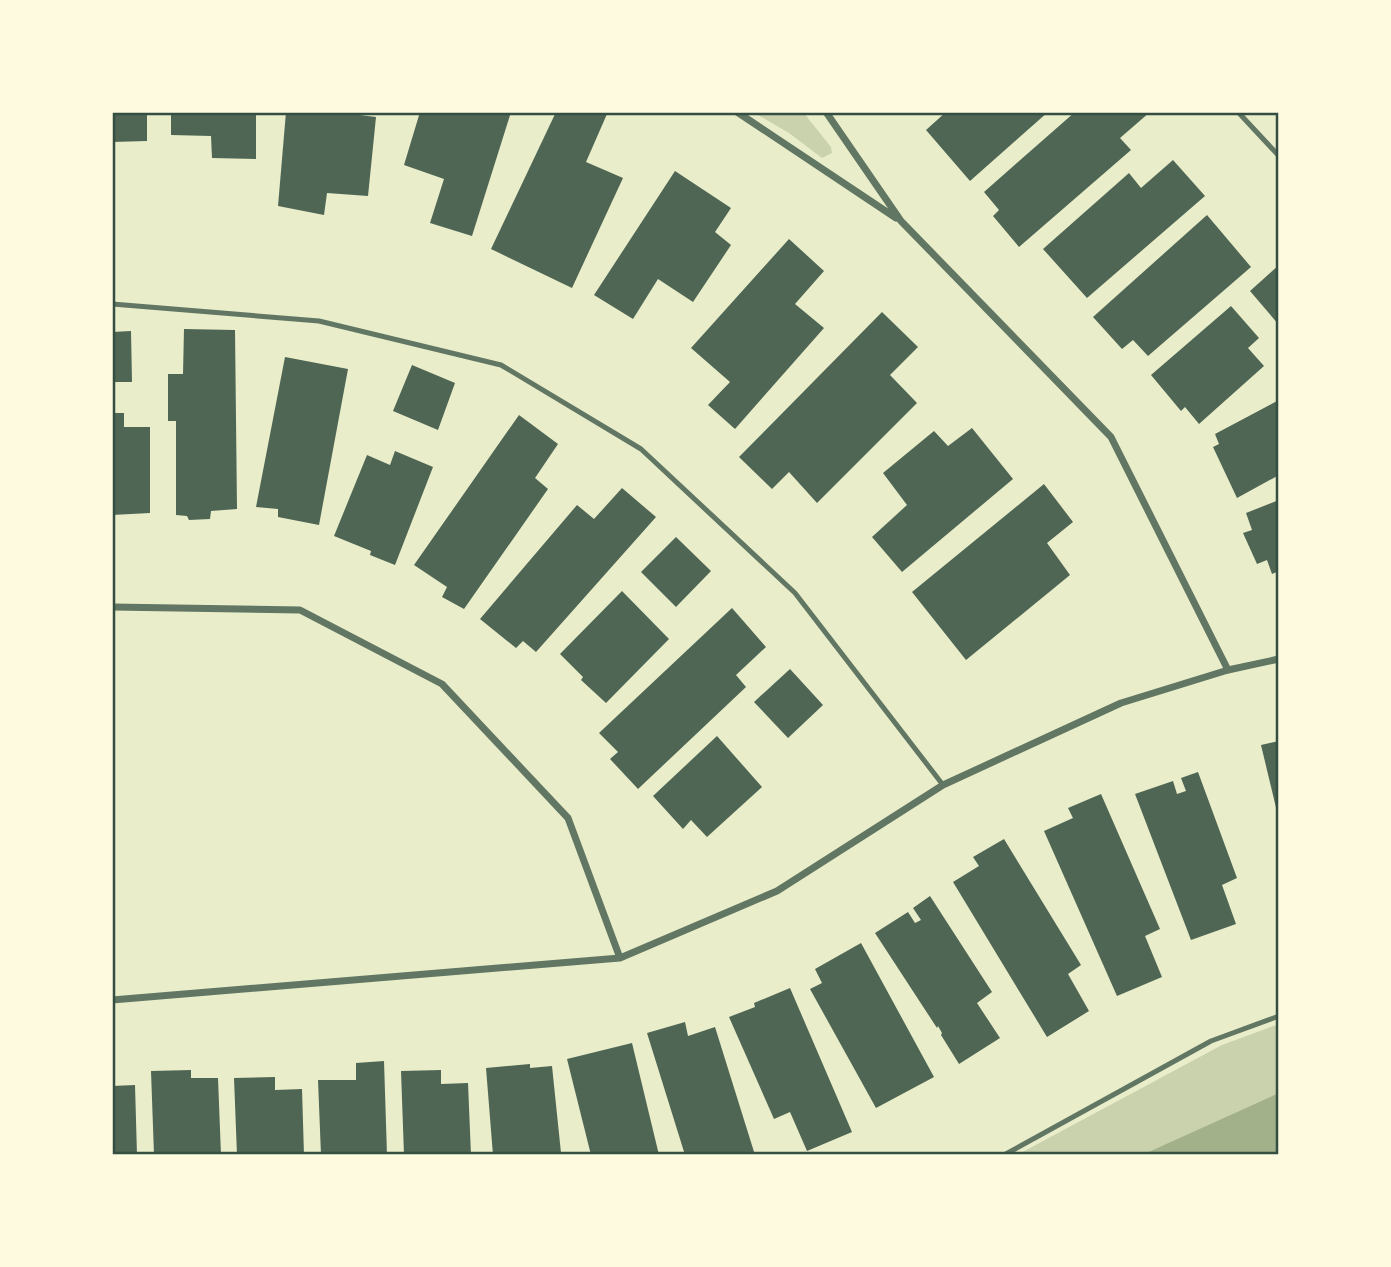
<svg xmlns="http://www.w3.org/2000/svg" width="1391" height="1267" viewBox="0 0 1391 1267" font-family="'Work Sans',sans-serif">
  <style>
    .green { fill: #cad2ad }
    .water { fill: #a3b18a }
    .building { fill: #4f6655 }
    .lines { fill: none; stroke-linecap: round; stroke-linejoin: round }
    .service { stroke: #617663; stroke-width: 5 }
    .minor { stroke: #617663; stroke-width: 7 }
    .neatline { fill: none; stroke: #344e41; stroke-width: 2.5 }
  </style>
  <rect width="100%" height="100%" fill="#e9edc9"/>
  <path class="green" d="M 753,112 L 803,112 L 831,147 L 832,153 L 822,158 L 789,133 Z
    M 1279,1024 L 1279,1155 L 1017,1155 L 1222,1045 Z"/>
  <path class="water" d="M 1279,1093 L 1279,1155 L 1142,1155 Z"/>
  <path class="building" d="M 112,112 L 147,112 L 147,141 L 112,142 Z
    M 171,112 L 256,112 L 256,159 L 212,158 L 211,136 L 171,135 Z
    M 286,112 L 361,112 L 360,115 L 376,117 L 368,196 L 327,193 L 324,215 L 278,206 Z
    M 420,112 L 511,112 L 472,236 L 430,223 L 444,179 L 404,165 Z
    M 556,112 L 607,114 L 586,162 L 623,178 L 572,288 L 491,249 Z
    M 946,112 L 1048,112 L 970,181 L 926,130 Z
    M 1075,112 L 1150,112 L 1120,138 L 1131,150 L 1019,247 L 993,216 L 999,210 L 984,192 Z
    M 1173,160 L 1205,196 L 1087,298 L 1043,249 L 1129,173 L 1141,188 Z
    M 675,171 L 731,208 L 715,232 L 731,245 L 693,302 L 658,279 L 633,319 L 594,295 Z
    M 1207,215 L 1251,267 L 1148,356 L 1133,340 L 1122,349 L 1093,317 Z
    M 789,239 L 824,271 L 795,304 L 824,328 L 735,429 L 708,405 L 730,382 L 691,348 Z
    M 1279,265 L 1279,325 L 1250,291 Z
    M 1231,306 L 1259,338 L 1248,348 L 1264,366 L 1199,424 L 1185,407 L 1181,411 L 1151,375 Z
    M 882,312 L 918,347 L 890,375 L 917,403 L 817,503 L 789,472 L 772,489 L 739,457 Z
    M 184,329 L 235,330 L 237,509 L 211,511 L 210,519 L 189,520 L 187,516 L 176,515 L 176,421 L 168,421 L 168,374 L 183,374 Z
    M 131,331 L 132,382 L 112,382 L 112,332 Z
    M 285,357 L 348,369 L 319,525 L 278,517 L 278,509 L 256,507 Z
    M 412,365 L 455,383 L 438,430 L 393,411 Z
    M 1279,400 L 1279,475 L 1237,498 L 1213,447 L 1219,444 L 1215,434 Z
    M 112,413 L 124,413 L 124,427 L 150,427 L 150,513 L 112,515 Z
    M 519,415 L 558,444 L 535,478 L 548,489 L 464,609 L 442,597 L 447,587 L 414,565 Z
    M 972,428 L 1013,479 L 902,572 L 872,537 L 907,505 L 883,473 L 934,431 L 948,446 Z
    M 395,451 L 433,467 L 395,565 L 370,555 L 371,551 L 334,536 L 367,455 L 390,465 Z
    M 1044,484 L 1073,522 L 1047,543 L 1070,575 L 966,660 L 912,592 Z
    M 622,488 L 656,517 L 536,652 L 523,641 L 516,648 L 480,619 L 577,505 L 594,519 Z
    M 1279,500 L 1279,571 L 1272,574 L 1267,560 L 1257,564 L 1243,533 L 1252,530 L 1246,513 Z
    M 676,537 L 711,571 L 676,607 L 641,572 Z
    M 622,591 L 669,639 L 606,703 L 581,680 L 583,677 L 560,654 Z
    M 732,608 L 766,647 L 736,675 L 746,687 L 638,789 L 610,759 L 618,752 L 599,733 Z
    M 790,669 L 823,705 L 788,738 L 754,702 Z
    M 717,736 L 762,787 L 707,837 L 691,820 L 683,829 L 653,796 Z
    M 1279,741 L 1279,816 L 1278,816 L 1261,745 Z
    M 1198,772 L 1237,878 L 1222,885 L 1236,924 L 1191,940 L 1135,794 L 1173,781 L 1177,794 L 1186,791 L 1181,778 Z
    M 1101,794 L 1160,929 L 1145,936 L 1162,977 L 1117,996 L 1044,831 L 1073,818 L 1068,808 Z
    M 1004,839 L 1081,965 L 1068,974 L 1089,1011 L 1047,1037 L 953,882 L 979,866 L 973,857 Z
    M 930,896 L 992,992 L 977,1003 L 1000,1038 L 959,1064 L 941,1035 L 942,1033 L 938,1026 L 937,1028 L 875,933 L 908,912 L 915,923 L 921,920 L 913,908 Z
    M 861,943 L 934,1077 L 876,1108 L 810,989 L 822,983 L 815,969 Z
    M 790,988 L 852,1132 L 807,1151 L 790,1112 L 774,1119 L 729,1017 L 755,1007 L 754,1003 Z
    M 685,1022 L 688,1036 L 715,1027 L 755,1155 L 685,1155 L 647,1033 Z
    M 632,1043 L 659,1155 L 591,1155 L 567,1059 Z
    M 384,1061 L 387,1155 L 321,1155 L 318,1080 L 356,1080 L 356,1063 Z
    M 530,1064 L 530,1068 L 552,1066 L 561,1153 L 493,1155 L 486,1068 Z
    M 191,1070 L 191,1078 L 218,1078 L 221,1155 L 154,1155 L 151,1071 Z
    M 441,1070 L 441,1084 L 468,1083 L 471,1155 L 404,1155 L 401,1071 Z
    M 275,1077 L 275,1090 L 302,1089 L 304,1155 L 237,1155 L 234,1078 Z
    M 135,1085 L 137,1155 L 112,1155 L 112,1086 Z"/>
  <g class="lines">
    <path class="service" d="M 1238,112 L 1279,156
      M 112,304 L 319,321 L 501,365 L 641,449 L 795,593 L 943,785
      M 1004,1155 L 1211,1041 L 1279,1016"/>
    <path class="minor" d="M 737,112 L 896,218
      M 826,112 L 901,221 L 1111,437 L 1228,670
      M 112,607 L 300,610 L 442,684 L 568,818 L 620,958
      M 112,1000 L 620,958 L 777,891 L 943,785 L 1121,703 L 1228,670 L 1279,659"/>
  </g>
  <rect width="1391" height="1267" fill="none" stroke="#fefae0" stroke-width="228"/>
  <rect x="114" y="114" width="1163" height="1039" class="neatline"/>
</svg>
